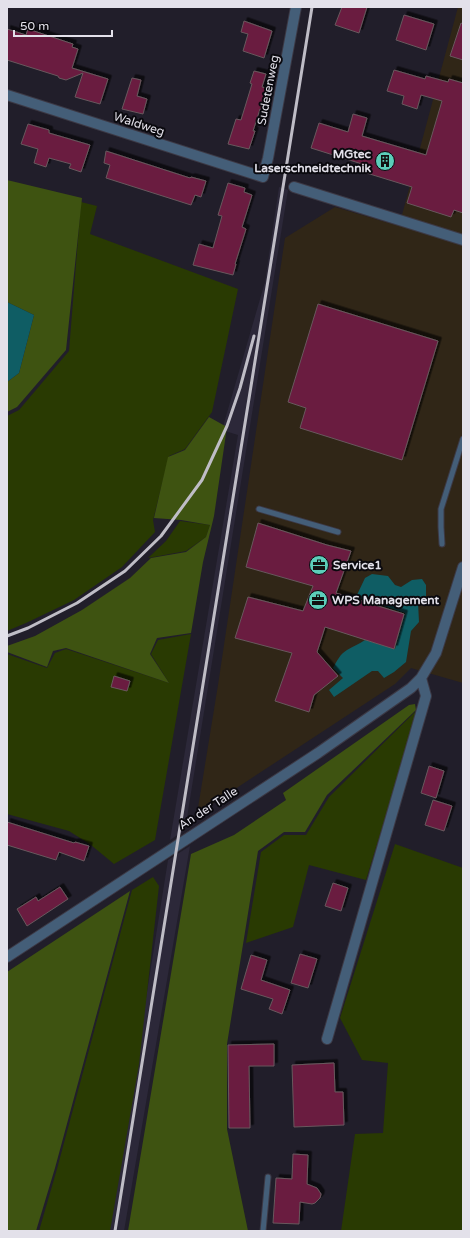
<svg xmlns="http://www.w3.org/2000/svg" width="470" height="1238" viewBox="0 0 470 1238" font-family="'Varela Round',sans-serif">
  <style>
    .commercial { fill: #302617 }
    .built { fill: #2c2839 }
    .green { fill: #293a02 }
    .forest { fill: #3e5311 }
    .water { fill: #0f5d64 }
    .building { fill: #6a1b40; stroke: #68585d; filter: url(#shadow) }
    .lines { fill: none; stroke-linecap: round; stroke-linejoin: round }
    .service-casing { stroke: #3c3945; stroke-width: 7 }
    .minor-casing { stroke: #3c3945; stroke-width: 12 }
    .service { stroke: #445e78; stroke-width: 5 }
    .minor { stroke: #445e78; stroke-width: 10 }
    .rail { stroke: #bfbdc6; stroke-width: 3 }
    .labels { text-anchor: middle; stroke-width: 4; stroke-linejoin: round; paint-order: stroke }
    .street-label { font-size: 12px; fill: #e3e1ea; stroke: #0a090e }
    .poi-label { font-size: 12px; font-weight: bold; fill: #e3e1ea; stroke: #0a090e; text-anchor: start }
  </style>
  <defs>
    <filter id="shadow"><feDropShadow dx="3.5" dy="-3.5" stdDeviation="0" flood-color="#0009"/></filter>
  </defs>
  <rect width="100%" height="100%" fill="#211e2a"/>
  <path class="commercial" d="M 458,7 L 463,7 L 463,683 L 411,668 L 395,684 L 197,814 L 218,685 L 285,238 L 335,207 L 399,226 Z"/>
  <path class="built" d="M 279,187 L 288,190 L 185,830 L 170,840 L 238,435 L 222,430 L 265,282 Z
    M 190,846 L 124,1231 L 109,1231 L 168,860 Z"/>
  <path class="green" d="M 81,202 L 97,206 L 90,234 L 238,289 L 212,412 L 185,449 L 169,456 L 153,520 L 155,532 L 122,567 L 74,600 L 26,623 L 7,631 L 7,416 L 19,410 L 69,351 Z
    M 180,521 L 210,525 L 206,537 L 186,551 L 148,558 L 166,541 Z
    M 191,634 L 155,840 L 114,864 L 91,845 L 69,831 L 7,814 L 7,654 L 47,668 L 55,653 L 66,649 L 169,683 L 151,654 L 158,640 Z
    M 419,708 L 366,880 L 309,865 L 293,927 L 246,943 L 261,852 L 284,835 L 306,835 L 329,797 Z
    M 395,844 L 463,868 L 463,1231 L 341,1231 L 355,1134 L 383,1133 L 388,1063 L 362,1060 L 340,1018 Z
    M 153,877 L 159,886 L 139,1064 L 110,1231 L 39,1231 L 57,1169 L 132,890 Z"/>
  <path class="forest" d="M 7,180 L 82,198 L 66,350 L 17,407 L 7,412 L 7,382 L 19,373 L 34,315 L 7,302 Z
    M 209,417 L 227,427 L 214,516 L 203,562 L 191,633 L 157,638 L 150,654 L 169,683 L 66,648 L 53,651 L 47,667 L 7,652 L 7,646 L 35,636 L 82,610 L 130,578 L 151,558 L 186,552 L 206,537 L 210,525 L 181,520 L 154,518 L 168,457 L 185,450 Z
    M 415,704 L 416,710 L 327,795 L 305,832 L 284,832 L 258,851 L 227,1044 L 227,1129 L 248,1231 L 128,1231 L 191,854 L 234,835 L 286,800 L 283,793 L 409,705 Z
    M 130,891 L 55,1168 L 36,1231 L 7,1231 L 7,972 Z"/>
  <path class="water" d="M 7,302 L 34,315 L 19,373 L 7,382 Z
    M 372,574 L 388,576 L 395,585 L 401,587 L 412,580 L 422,579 L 426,585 L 426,598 L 418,602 L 419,622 L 411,631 L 406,662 L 394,672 L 384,678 L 378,671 L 372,671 L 334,697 L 329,690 L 343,678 L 333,668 C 337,661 340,654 347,650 C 354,646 359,644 365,640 L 395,649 L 405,613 L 356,597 L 365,578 Z"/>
  <path class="building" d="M 342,7 L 367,7 L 359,33 L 335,25 Z
    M 404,15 L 434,24 L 426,50 L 396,40 Z
    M 244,21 L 272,31 L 264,58 L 243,51 L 248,34 L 241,32 Z
    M 461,23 L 463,24 L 463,60 L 450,56 Z
    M 7,29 L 26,35 L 28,29 L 73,44 L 72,47 L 78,49 L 72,68 L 108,79 L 100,104 L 75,97 L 83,73 L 66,80 L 59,78 L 58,76 L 7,60 Z
    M 394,70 L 425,79 L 426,76 L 448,82 L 449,79 L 463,83 L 463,213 L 454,210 L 451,217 L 407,203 L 412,187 L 360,171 L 362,164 L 311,148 L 319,123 L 348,132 L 353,114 L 367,118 L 362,136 L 426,155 L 442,101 L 421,95 L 417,109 L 402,104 L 404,96 L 387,91 Z
    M 254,71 L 266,74 L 262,87 L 270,89 L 264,110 L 260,109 L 253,131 L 255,131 L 249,149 L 228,144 L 236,119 L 241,120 L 252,84 L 250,83 Z
    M 132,78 L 141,80 L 137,96 L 147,99 L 143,114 L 122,109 Z
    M 28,124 L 49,130 L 49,133 L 90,145 L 81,172 L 69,168 L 71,164 L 49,158 L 46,167 L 34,163 L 38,149 L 21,144 Z
    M 106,151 L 190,178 L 191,177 L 206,181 L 201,197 L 195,195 L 191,205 L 106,178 L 110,165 L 104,163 Z
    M 228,183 L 245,188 L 244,192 L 252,195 L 242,227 L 246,229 L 235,264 L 236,264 L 233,275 L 193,265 L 199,244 L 213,248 L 222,216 L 218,215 Z
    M 318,304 L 438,341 L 402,460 L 300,428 L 306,408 L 288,402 Z
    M 258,523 L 327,545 L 351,551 L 336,593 L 404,614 L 394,649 L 325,627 L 317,652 L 338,676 L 314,695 L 309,712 L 275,701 L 292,653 L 235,638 L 248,597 L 303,611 L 313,586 L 246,567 Z
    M 114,676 L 130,681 L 127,691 L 111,687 Z
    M 429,766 L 444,771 L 436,798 L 421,793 Z
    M 433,800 L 452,806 L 444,831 L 425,825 Z
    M 7,822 L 74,843 L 75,842 L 89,846 L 84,861 L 59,852 L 56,860 L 7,845 Z
    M 333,883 L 348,888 L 341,911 L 325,906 Z
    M 60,887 L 68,899 L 27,926 L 17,909 L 36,897 L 38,901 Z
    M 300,954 L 317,959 L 308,988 L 291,983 Z
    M 251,955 L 267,960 L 261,980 L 290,990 L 282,1014 L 269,1009 L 273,999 L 241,989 Z
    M 274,1044 L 274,1066 L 249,1066 L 250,1128 L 229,1128 L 228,1045 Z
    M 334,1063 L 335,1092 L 343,1092 L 344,1125 L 294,1127 L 292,1065 Z
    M 293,1154 L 308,1155 L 307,1184 L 317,1188 L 321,1194 L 320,1198 L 315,1203 L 312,1204 L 300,1202 L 299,1224 L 273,1223 L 276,1178 L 292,1179 Z"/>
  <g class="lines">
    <g class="service-casing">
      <path id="service" d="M 259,509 L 338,532
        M 442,544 L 441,527 L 441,509 L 463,439
        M 263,1231 L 268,1177"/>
    </g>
    <g class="minor-casing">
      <path id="minor" d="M 7,95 L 263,177 L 268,158 L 296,7
        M 294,187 L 463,240
        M 7,957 L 318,753 L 411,688 L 421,678 L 436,653 L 463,567
        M 327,1039 L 426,696 L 421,678"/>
    </g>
    <use href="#service" class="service"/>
    <use href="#minor" class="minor"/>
    <path class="rail" d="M 7,636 L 28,628 L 77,603 L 125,571 L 161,536 L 202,480 L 227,426 L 240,388 L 254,336
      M 115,1231 L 312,7"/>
  </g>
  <defs>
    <g id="building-disc" transform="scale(1)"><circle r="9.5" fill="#5cceba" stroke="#0a090e"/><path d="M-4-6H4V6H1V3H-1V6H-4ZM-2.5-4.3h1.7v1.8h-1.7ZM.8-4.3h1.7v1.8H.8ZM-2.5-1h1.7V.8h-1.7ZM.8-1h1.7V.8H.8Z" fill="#111"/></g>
    <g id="office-disc" transform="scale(1)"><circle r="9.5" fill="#5cceba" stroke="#0a090e"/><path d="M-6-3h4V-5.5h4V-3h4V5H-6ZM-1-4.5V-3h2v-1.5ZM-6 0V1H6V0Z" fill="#111"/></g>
  </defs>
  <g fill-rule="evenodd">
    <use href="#building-disc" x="385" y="161"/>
    <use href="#office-disc" x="319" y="565"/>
    <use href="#office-disc" x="318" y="600"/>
  </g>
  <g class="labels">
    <g class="street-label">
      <text transform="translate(268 90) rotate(-79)" y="4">Sudetenweg</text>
      <text transform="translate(139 124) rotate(18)" y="4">Waldweg</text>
      <text transform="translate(208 808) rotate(-33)" y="4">An der Talle</text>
    </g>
    <g class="poi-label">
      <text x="371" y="158" text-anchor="end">MGtec<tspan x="371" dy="14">Laserschneidtechnik</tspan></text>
      <text x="333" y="569">Service1</text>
      <text x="332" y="604">WPS Management</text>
    </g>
  </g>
  <rect width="470" height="1238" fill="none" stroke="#e3e1ea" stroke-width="16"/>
  <path d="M14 30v6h98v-6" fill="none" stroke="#e3e1ea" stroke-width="2"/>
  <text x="20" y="30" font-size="12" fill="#e3e1ea" stroke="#0a090e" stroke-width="3" paint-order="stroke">50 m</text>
</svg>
